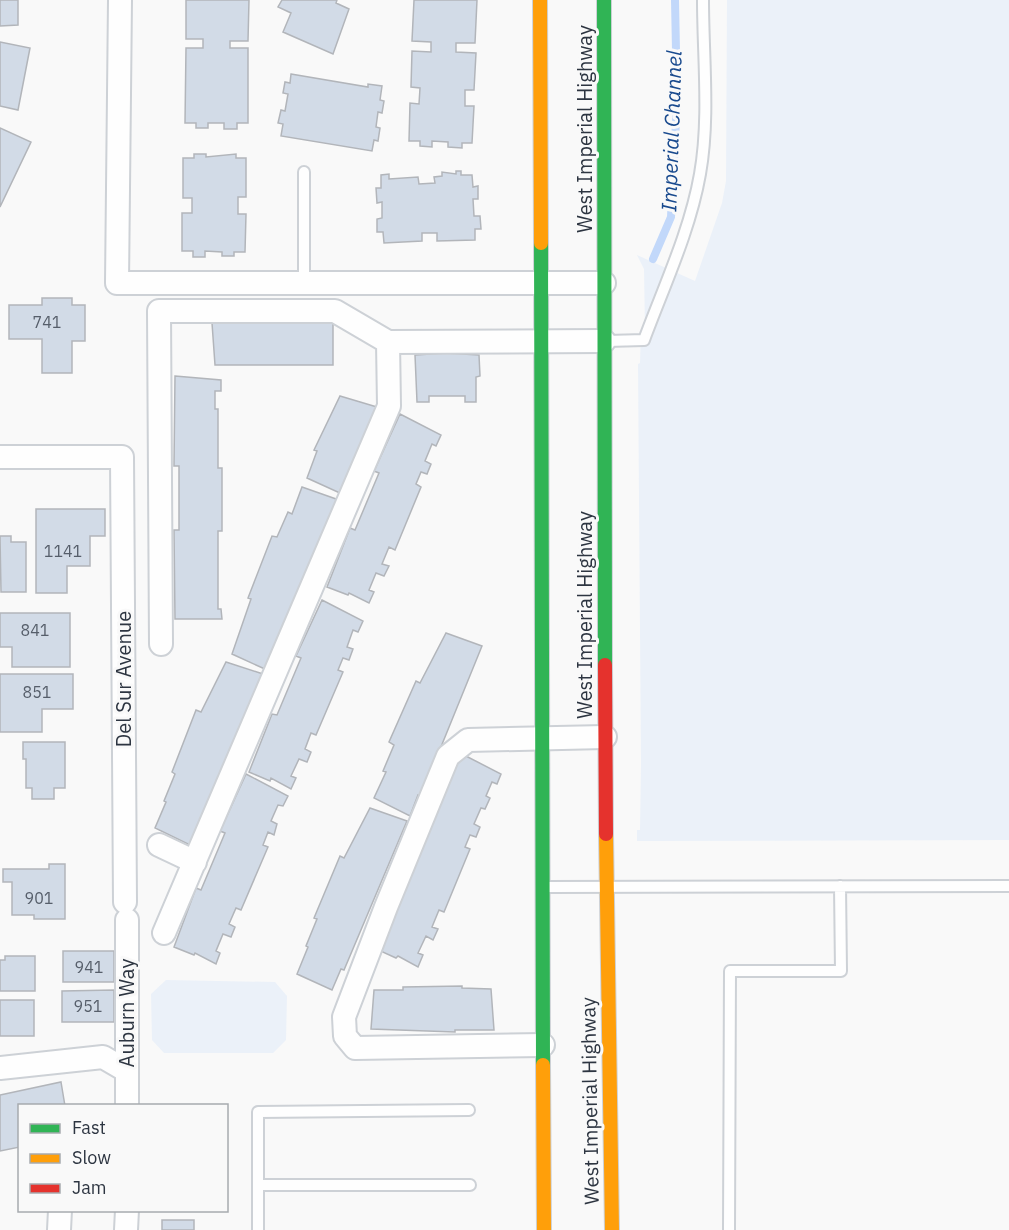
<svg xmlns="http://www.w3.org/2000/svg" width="1009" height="1230" viewBox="0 0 1009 1230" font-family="'IBM Plex Sans',sans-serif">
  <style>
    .green { fill: #ebf1f9 }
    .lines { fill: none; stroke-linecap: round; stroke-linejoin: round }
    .stream { stroke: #c2d8fa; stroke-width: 8 }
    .building { fill: #d2dbe7; stroke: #b2b5ba; stroke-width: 1.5 }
    .lane-casing { stroke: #cdd1d6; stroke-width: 14 }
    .street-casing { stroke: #cdd1d6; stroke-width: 26 }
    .fast-casing { stroke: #cdd1d6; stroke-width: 16 }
    .slow-casing { stroke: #cdd1d6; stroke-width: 16 }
    .jam-casing { stroke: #cdd1d6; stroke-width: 16 }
    .lane { stroke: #fefefe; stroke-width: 10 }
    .street { stroke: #fefefe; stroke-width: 22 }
    .fast { stroke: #30b455; stroke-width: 14 }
    .slow { stroke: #ff9f0a; stroke-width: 14 }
    .jam { stroke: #e5322d; stroke-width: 14 }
    .labels { text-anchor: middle; stroke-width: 6; stroke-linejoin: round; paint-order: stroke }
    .number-label { font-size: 16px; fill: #565e6a }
    .street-label { font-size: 20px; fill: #2d3541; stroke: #f9f9f9 }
    .water-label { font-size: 21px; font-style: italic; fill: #194a8e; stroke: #f9f9f9 }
  </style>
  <rect width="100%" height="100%" fill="#f9f9f9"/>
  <path class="green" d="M 727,0 L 1009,0 L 1009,840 L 637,841 L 637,830 L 640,830 L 641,764 L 638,364 L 640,363 L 641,330 L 645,330 L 644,269 L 637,255 L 695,281 L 722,203 L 726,181 Z
    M 166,980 L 275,982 L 287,996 L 286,1040 L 273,1053 L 164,1053 L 152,1040 L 151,994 Z"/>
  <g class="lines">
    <path class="stream" d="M 653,259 L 671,217 L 677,102 L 675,0"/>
  </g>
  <path class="building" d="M 0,0 L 18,0 L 18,25 L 0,26 Z
    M 186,0 L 249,0 L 248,41 L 230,41 L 230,48 L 248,48 L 248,123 L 237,123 L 237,129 L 224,129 L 224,123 L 208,123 L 208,128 L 196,128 L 196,123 L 185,123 L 186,48 L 203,48 L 203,39 L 186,39 Z
    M 282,0 L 337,0 L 336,3 L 349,9 L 333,54 L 283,32 L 291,13 L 278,7 Z
    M 414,0 L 477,0 L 475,43 L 456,43 L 456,52 L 476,53 L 474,90 L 465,90 L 465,106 L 474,106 L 472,143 L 462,143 L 462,148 L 448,147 L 448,142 L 432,141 L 432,147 L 420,146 L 420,141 L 409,141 L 410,103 L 419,104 L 420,88 L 411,87 L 412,51 L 431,52 L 431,42 L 412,41 Z
    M 0,42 L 30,48 L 18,110 L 0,106 Z
    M 291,74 L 368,87 L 368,84 L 382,86 L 380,100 L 384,101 L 382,113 L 378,112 L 376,127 L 380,128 L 378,141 L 374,140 L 372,151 L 281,136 L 283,124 L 278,123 L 281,110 L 285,111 L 288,94 L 283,93 L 285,82 L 290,83 Z
    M 0,128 L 31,142 L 0,207 Z
    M 194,154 L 206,154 L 206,157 L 236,154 L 236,158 L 246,158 L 246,197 L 238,197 L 238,214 L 246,214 L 245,252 L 234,252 L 234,256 L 222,256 L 222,252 L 205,251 L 205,257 L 193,257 L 193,251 L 182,251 L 182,213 L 192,213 L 192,198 L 183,198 L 183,158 L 194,158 Z
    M 456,171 L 461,171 L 461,175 L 472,175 L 473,187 L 478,186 L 478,199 L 473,199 L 474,216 L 480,216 L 481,229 L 475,229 L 475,240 L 437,241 L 437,233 L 422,233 L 422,241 L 384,243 L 383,232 L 377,232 L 377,219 L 382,218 L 382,202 L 377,203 L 376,188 L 381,188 L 381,175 L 389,174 L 389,179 L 418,177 L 419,184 L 435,183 L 434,177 L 442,176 L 442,172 L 456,174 Z
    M 42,298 L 72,298 L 72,305 L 85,305 L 85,341 L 72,341 L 72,373 L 42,373 L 42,339 L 9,339 L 9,305 L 42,305 Z
    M 309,322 L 333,323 L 333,365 L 215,365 L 212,323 Z
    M 446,353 L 479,355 L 480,376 L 476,377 L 476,402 L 465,402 L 465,396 L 429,396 L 429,402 L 417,402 L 415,355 Z
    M 175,376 L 221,380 L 221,391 L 215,391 L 215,409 L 218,409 L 218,468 L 222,468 L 222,531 L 218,531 L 218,609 L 221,609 L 222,619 L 175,619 L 174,530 L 179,530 L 179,466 L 174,466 Z
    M 340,396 L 377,407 L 342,494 L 307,478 L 317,451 L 314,450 Z
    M 400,414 L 441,435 L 436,446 L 432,444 L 425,461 L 431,464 L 427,474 L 421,472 L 416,484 L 421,487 L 395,550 L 389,547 L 382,564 L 389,566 L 384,576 L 376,573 L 369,590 L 374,592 L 369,603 L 349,593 L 348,595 L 327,587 L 350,528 L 355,530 L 379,473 L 374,471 Z
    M 302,487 L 339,500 L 267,670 L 232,654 L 251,599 L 248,598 L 272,536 L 277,537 L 288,512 L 292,514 Z
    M 36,509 L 105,509 L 105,536 L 90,536 L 90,566 L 67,566 L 67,593 L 36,593 Z
    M 0,536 L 11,536 L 11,542 L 26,542 L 26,592 L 1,592 Z
    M 322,600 L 363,621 L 358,632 L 353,630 L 347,647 L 353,649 L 349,660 L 343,658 L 338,670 L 343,672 L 316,735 L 311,733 L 305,749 L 311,752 L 307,762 L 299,759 L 291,776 L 296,778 L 291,789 L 271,778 L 270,781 L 249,772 L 272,714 L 277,715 L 301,658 L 296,656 Z
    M 0,613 L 70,613 L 70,667 L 12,667 L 12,647 L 0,647 Z
    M 446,633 L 482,646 L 421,796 L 418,795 L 410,816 L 374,798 L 386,772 L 383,771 L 394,745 L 389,742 L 416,681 L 420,683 Z
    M 226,662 L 263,674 L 190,845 L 155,828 L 166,802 L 164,801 L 175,774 L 172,772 L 196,710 L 201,712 Z
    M 0,674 L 73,674 L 73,709 L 42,709 L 42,732 L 0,732 Z
    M 23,742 L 65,742 L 65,788 L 54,788 L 54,799 L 32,799 L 32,788 L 26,788 L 26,759 L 23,759 Z
    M 460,753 L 501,774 L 497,784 L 492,782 L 486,796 L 490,798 L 485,809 L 481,808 L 474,824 L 480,827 L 476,837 L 470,835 L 465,847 L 470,849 L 444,912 L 439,910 L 432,927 L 438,929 L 433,940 L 426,936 L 418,953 L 423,955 L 418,967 L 398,956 L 396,958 L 376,949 L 427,837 L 423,835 Z
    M 246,774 L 288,796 L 283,806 L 278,805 L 271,821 L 277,824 L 274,835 L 268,832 L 263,845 L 268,847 L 241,910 L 236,908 L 229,924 L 235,927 L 231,937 L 223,934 L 216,951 L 220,953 L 216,964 L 195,953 L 194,955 L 174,947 L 196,888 L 201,890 L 225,833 L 220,831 Z
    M 370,808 L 407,821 L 344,970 L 341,969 L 332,990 L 297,974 L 308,947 L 306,946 L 317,919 L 314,918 L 340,856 L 344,858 Z
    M 49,864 L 65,864 L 65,919 L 34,919 L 34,915 L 12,915 L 12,882 L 3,882 L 3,869 L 49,869 Z
    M 63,951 L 114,951 L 114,982 L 63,982 Z
    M 5,956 L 35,956 L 35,991 L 0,991 L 0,960 L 5,960 Z
    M 462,986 L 462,988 L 491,989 L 494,1030 L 455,1030 L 455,1032 L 371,1029 L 374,990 L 403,990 L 403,987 Z
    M 114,990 L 114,1022 L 62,1022 L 62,991 Z
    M 0,1000 L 34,1000 L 34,1036 L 0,1036 Z
    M 61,1082 L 65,1106 L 20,1106 L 20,1147 L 0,1151 L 0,1095 Z
    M 162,1220 L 194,1220 L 194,1230 L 162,1230 Z"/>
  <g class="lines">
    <g class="lane-casing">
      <path id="lane" d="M 304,283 L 304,172
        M 607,341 L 644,340 C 664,286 690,231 700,174 C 710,118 703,57 703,0
        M 547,887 L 1009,886
        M 258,1185 L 470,1185
        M 258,1230 L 258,1112 L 469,1110
        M 729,1230 L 730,971 L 841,971 L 840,886"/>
    </g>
    <g class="street-casing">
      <path id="street" d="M 120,0 L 117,283 L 604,283
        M 0,457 L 122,457 L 125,902
        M 161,644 L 159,311 L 335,311 L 388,342 L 604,341
        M 159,845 L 195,862
        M 127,920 L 127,1106
        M 164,933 L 389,406 L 388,342
        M 543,1045 L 355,1048 L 345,1036 L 344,1017 L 386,907 L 448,756 L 468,740 L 605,737
        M 0,1068 L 103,1057 L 127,1071
        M 59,1230 L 60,1210
        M 126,1230 L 127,1210"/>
    </g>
    <g class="fast-casing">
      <path id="fast" d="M 604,0 L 605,665
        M 541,243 L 543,1065"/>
    </g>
    <g class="slow-casing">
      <path id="slow" d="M 540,0 L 541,243
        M 606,834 L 612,1230
        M 543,1065 L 544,1230"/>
    </g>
    <g class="jam-casing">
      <path id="jam" d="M 605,665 L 606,834"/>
    </g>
    <use href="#lane" class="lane"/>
    <use href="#street" class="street"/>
    <use href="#fast" class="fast"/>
    <use href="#slow" class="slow"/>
    <use href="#jam" class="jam"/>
  </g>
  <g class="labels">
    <g class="number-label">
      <text x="47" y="328">741</text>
      <text x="63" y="557">1141</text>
      <text x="35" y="636">841</text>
      <text x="37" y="698">851</text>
      <text x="39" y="904">901</text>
      <text x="89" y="973">941</text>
      <text x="88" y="1012">951</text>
    </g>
    <g class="street-label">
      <text transform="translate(585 129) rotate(-90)" y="7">West Imperial Highway</text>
      <text transform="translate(585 615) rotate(-90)" y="7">West Imperial Highway</text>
      <text transform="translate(124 679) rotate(-90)" y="7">Del Sur Avenue</text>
      <text transform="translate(127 1013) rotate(-90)" y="7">Auburn Way</text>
      <text transform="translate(590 1101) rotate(-91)" y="7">West Imperial Highway</text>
    </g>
    <g class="water-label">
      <text transform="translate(672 131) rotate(-88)" y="7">Imperial Channel</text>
    </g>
  </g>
  <rect x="18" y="1104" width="210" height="108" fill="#f9f9f9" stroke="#a7abaf" stroke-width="1.5"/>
  <rect x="30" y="1124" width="30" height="9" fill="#30b455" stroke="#a7abaf" stroke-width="1.5"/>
  <text x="72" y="1134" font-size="18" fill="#2d3541">Fast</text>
  <rect x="30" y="1154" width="30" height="9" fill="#ff9f0a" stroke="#a7abaf" stroke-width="1.5"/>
  <text x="72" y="1164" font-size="18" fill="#2d3541">Slow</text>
  <rect x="30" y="1184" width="30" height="9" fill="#e5322d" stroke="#a7abaf" stroke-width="1.5"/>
  <text x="72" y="1194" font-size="18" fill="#2d3541">Jam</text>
</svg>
